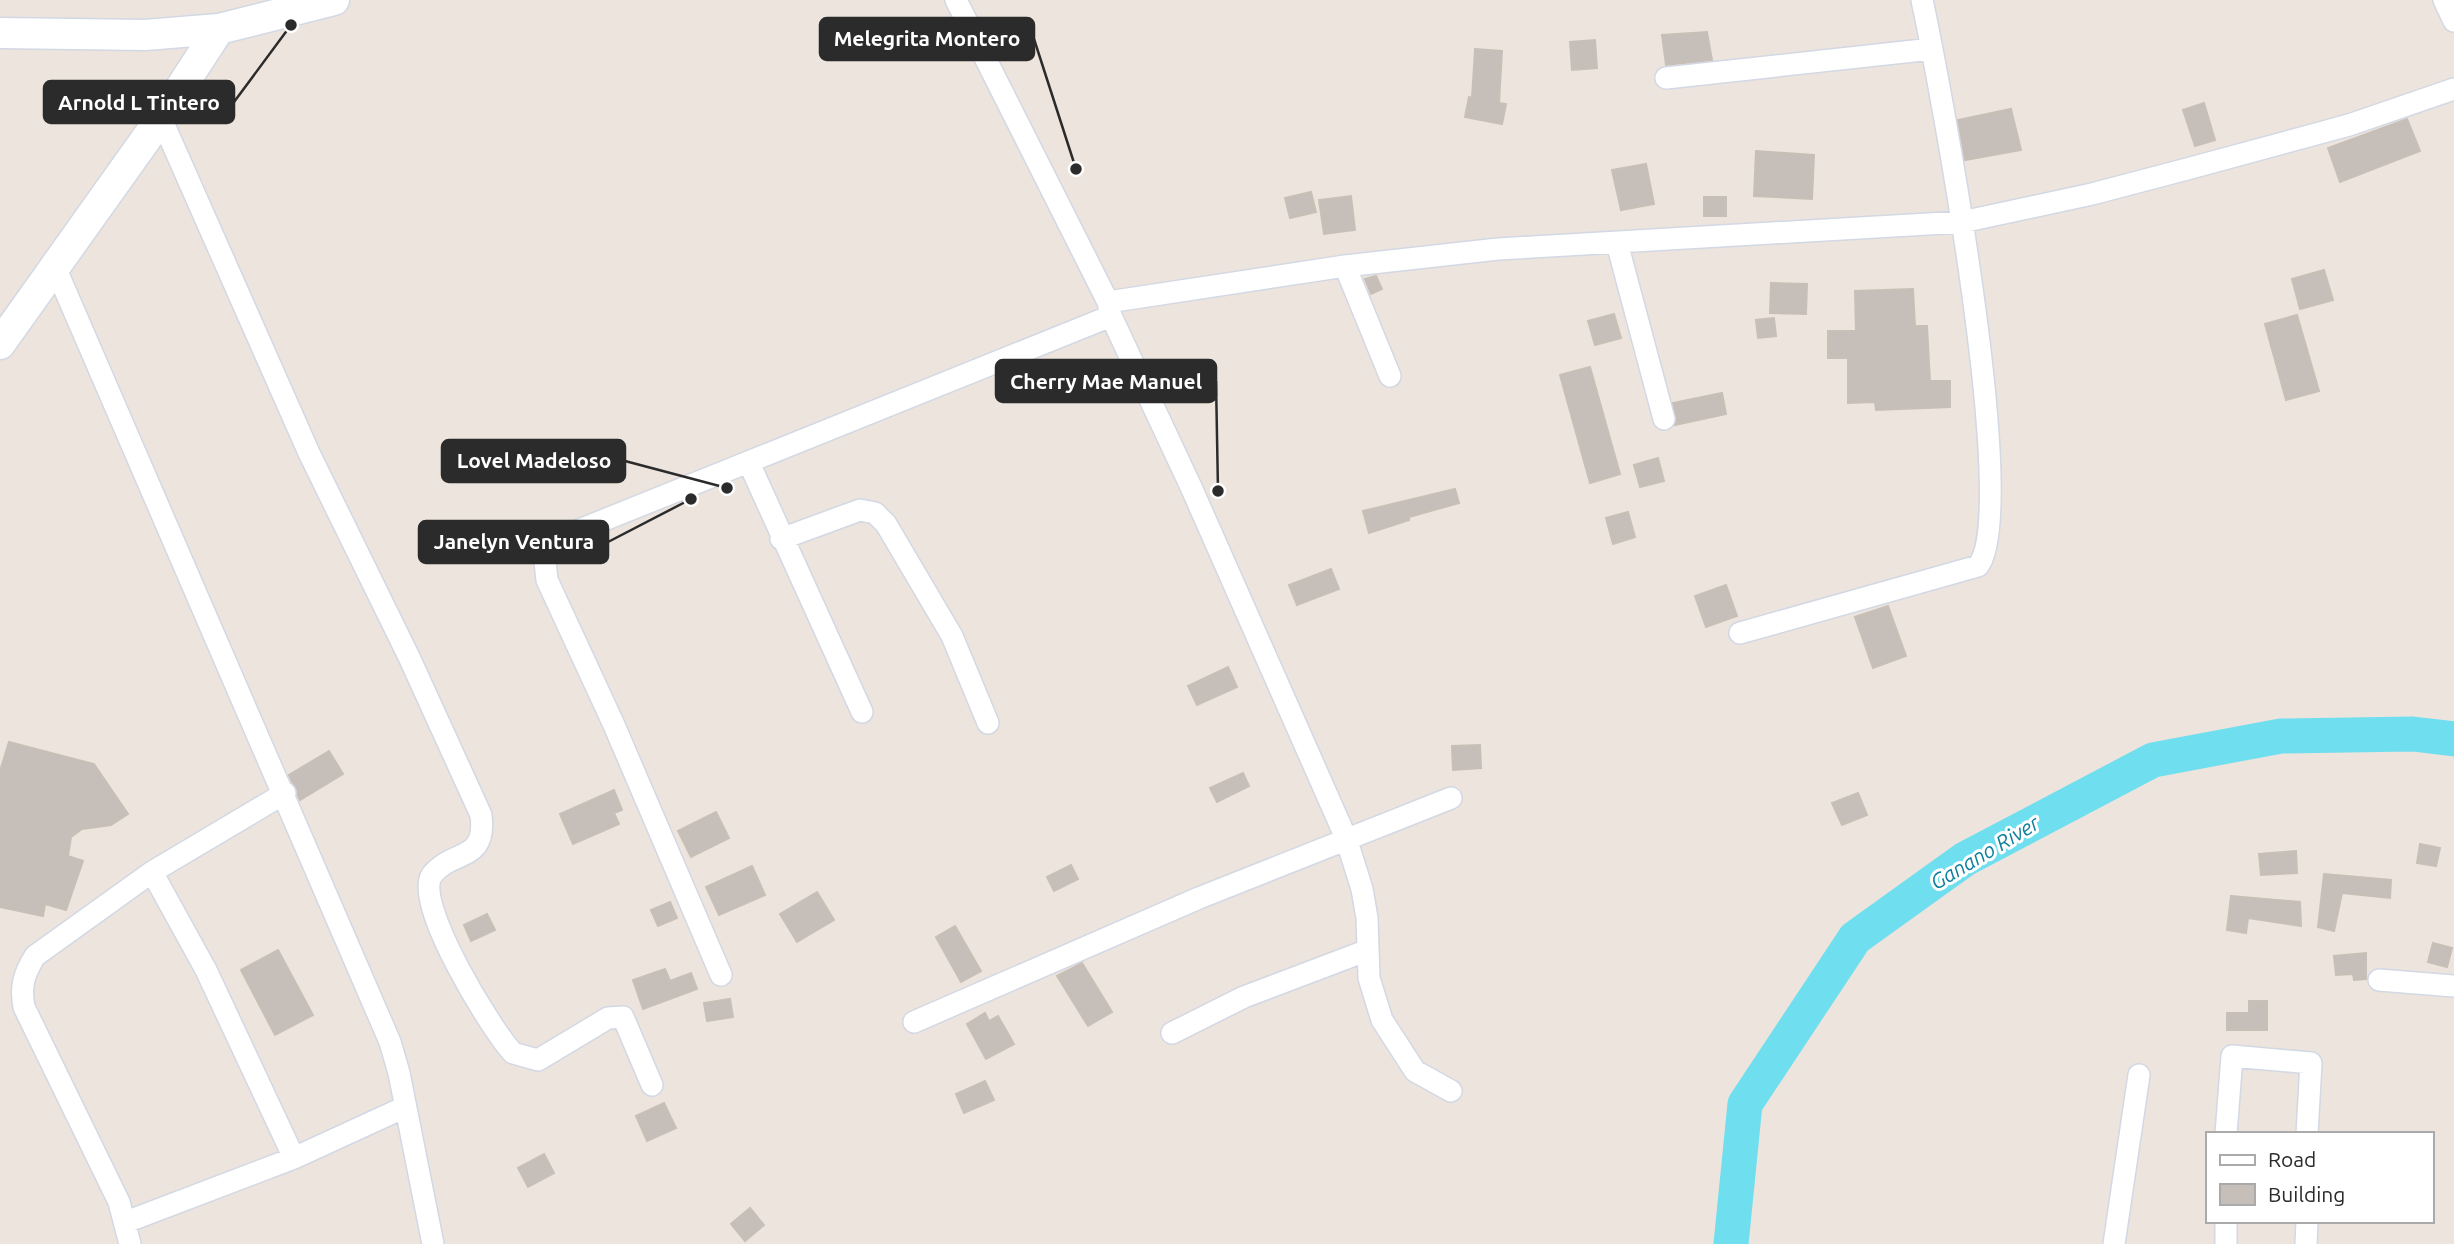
<svg xmlns="http://www.w3.org/2000/svg" width="2454" height="1244" viewBox="0 0 2454 1244" font-family="Ubuntu,sans-serif">
  <style>
    .lines { fill: none; stroke-linecap: round; stroke-linejoin: round }
    .river { stroke: #6fdfef; stroke-width: 35 }
    .building { fill: #c5beb9; stroke: #c8bfb6; stroke-width: 2 }
    .street-casing { stroke: #d2d8e4; stroke-width: 24 }
    .secondary-casing { stroke: #d2d8e4; stroke-width: 33 }
    .street { stroke: #fff; stroke-width: 21 }
    .secondary { stroke: #fff; stroke-width: 30 }
    .labels { text-anchor: middle; stroke-width: 6; stroke-linejoin: round; paint-order: stroke }
    .water-label { font-size: 21px; font-style: italic; fill: #0d7f9d; stroke: #fff }
    .leader { fill: none; stroke: #2b2b2b; stroke-width: 2.5 }
    .callout-dot { fill: #2b2b2b; stroke: #fff; stroke-width: 2.5 }
    .callout { fill: #2b2b2b; stroke: #2b2b2b; stroke-width: 2.5 }
    .callout-label { font-size: 21px; text-anchor: middle; font-weight: bold; fill: #fff }
  </style>
  <rect width="100%" height="100%" fill="#ede4dd"/>
  <g class="lines">
    <path class="river" d="M 1731,1244 L 1745,1104 L 1855,938 L 1965,859 L 2153,760 L 2281,736 L 2413,734 L 2454,739"/>
  </g>
  <path class="building" d="M 1707,32 L 1712,60 L 1666,65 L 1662,35 Z
    M 1595,40 L 1597,68 L 1572,70 L 1570,42 Z
    M 1475,49 L 1502,51 L 1499,103 L 1506,104 L 1502,124 L 1465,117 L 1469,97 L 1472,98 Z
    M 2204,103 L 2215,140 L 2195,146 L 2183,110 Z
    M 2011,109 L 2021,150 L 1965,160 L 1958,120 Z
    M 2407,119 L 2420,151 L 2340,182 L 2328,148 Z
    M 1756,151 L 1814,155 L 1812,199 L 1754,196 Z
    M 1646,164 L 1654,204 L 1621,210 L 1612,170 Z
    M 1311,192 L 1316,212 L 1290,218 L 1285,198 Z
    M 1351,196 L 1355,230 L 1324,234 L 1319,200 Z
    M 1704,197 L 1726,197 L 1726,216 L 1704,216 Z
    M 2324,270 L 2333,300 L 2300,309 L 2292,279 Z
    M 1376,276 L 1382,289 L 1371,294 L 1365,279 Z
    M 1771,283 L 1807,284 L 1806,314 L 1770,313 Z
    M 1913,289 L 1915,326 L 1927,326 L 1930,381 L 1950,381 L 1950,407 L 1876,410 L 1875,402 L 1848,403 L 1848,358 L 1828,358 L 1828,331 L 1856,331 L 1855,291 Z
    M 1614,314 L 1621,338 L 1595,345 L 1588,321 Z
    M 2297,315 L 2319,391 L 2286,400 L 2265,324 Z
    M 1774,318 L 1776,336 L 1758,338 L 1756,320 Z
    M 1590,367 L 1620,474 L 1590,483 L 1560,375 Z
    M 1722,393 L 1726,414 L 1675,425 L 1673,403 Z
    M 1658,458 L 1664,481 L 1640,487 L 1634,465 Z
    M 1455,489 L 1459,503 L 1409,517 L 1409,520 L 1369,533 L 1363,511 Z
    M 1628,512 L 1635,537 L 1613,544 L 1606,518 Z
    M 1331,569 L 1339,589 L 1297,605 L 1289,585 Z
    M 1726,585 L 1737,616 L 1706,627 L 1695,596 Z
    M 1888,606 L 1906,656 L 1873,668 L 1855,617 Z
    M 1228,667 L 1237,687 L 1197,705 L 1188,686 Z
    M 9,742 L 94,764 L 128,814 L 111,825 L 82,829 L 71,837 L 68,856 L 83,861 L 66,910 L 45,904 L 43,916 L 0,907 L 0,771 Z
    M 1480,745 L 1481,768 L 1453,770 L 1452,746 Z
    M 329,751 L 343,774 L 300,800 L 289,775 Z
    M 1243,773 L 1249,786 L 1217,802 L 1210,788 Z
    M 614,790 L 622,810 L 614,813 L 619,824 L 573,844 L 560,814 Z
    M 1858,793 L 1867,815 L 1842,825 L 1832,803 Z
    M 716,812 L 729,838 L 691,857 L 678,831 Z
    M 2420,844 L 2440,848 L 2436,866 L 2417,863 Z
    M 2296,851 L 2297,873 L 2261,875 L 2259,854 Z
    M 1071,865 L 1078,879 L 1054,891 L 1047,877 Z
    M 752,866 L 765,895 L 719,915 L 706,887 Z
    M 2324,874 L 2391,880 L 2390,898 L 2342,893 L 2334,931 L 2318,927 Z
    M 817,892 L 834,920 L 797,942 L 780,914 Z
    M 2231,896 L 2300,902 L 2301,926 L 2248,918 L 2246,933 L 2227,930 Z
    M 670,902 L 677,918 L 658,926 L 651,910 Z
    M 487,914 L 495,930 L 471,941 L 464,925 Z
    M 955,926 L 981,971 L 961,982 L 936,937 Z
    M 2433,943 L 2452,948 L 2447,967 L 2428,962 Z
    M 278,950 L 313,1015 L 275,1035 L 241,970 Z
    M 2366,953 L 2366,979 L 2354,980 L 2353,974 L 2336,975 L 2334,956 Z
    M 1082,963 L 1112,1012 L 1088,1026 L 1057,976 Z
    M 665,969 L 670,981 L 691,973 L 697,989 L 643,1009 L 633,980 Z
    M 730,999 L 733,1017 L 707,1021 L 704,1003 Z
    M 2249,1001 L 2267,1001 L 2267,1030 L 2227,1030 L 2227,1013 L 2249,1013 Z
    M 985,1013 L 989,1021 L 998,1016 L 1014,1044 L 986,1059 L 967,1024 Z
    M 985,1081 L 994,1100 L 964,1113 L 956,1094 Z
    M 664,1103 L 676,1128 L 647,1141 L 636,1116 Z
    M 544,1154 L 554,1173 L 528,1187 L 518,1168 Z
    M 750,1208 L 764,1225 L 745,1241 L 731,1224 Z"/>
  <g class="lines">
    <g class="street-casing">
      <path id="street" d="M 956,0 L 1108,302 L 1111,316 L 1191,487 L 1346,838 L 1362,889 L 1367,918 L 1369,978 L 1382,1020 L 1415,1071 L 1451,1091
        M 2444,0 L 2454,21
        M 1666,78 L 1932,49
        M 161,118 L 309,453 L 409,657 L 481,815 C 487,863 452,849 432,875 C 412,901 492,1031 513,1053 L 538,1060 L 608,1018 L 623,1017 L 652,1085
        M 1617,243 L 1664,419
        M 1345,266 L 1390,376
        M 55,267 C 165,526 280,783 390,1042 L 399,1073 L 433,1244
        M 1108,302 L 1345,266 L 1498,249 L 1962,222 L 2092,194 L 2187,169 L 2349,125 L 2454,89
        M 749,463 L 862,712
        M 781,539 L 860,510 L 875,513 L 886,524 L 952,636 L 988,723
        M 1740,633 L 1978,566 C 2021,513 1940,84 1922,0
        M 152,872 L 206,970 L 294,1158
        M 721,975 L 614,725 L 547,580 L 544,553 L 562,537 L 1111,316
        M 2379,980 L 2454,986
        M 914,1022 L 1199,898 L 1451,798
        M 1172,1033 L 1244,997 L 1368,950
        M 2226,1134 L 2232,1056 L 2311,1063 L 2307,1134
        M 126,1222 L 294,1158 L 405,1107
        M 130,1244 L 119,1202 L 24,1007 C 20,986 24,974 35,956 L 152,872 L 285,793
        M 2114,1244 L 2139,1075
        M 2226,1244 L 2226,1221
        M 2306,1244 L 2307,1221"/>
    </g>
    <g class="secondary-casing">
      <path id="secondary" d="M 0,33 L 145,35 L 219,29 L 334,0
        M 0,344 L 161,118 L 219,29"/>
    </g>
    <use href="#street" class="street"/>
    <use href="#secondary" class="secondary"/>
  </g>
  <g class="labels">
    <g class="water-label">
      <text transform="translate(1985 853) rotate(-31)" y="7">Ganano River</text>
    </g>
  </g>
  <path class="leader" d="M1076 169L1034 39M291 25L234 102M1218 491L1216 381M727 488L625 461M691 499L608 542"/>
  <g class="callout-dot">
    <circle cx="1076" cy="169" r="7"/>
    <circle cx="291" cy="25" r="7"/>
    <circle cx="1218" cy="491" r="7"/>
    <circle cx="727" cy="488" r="7"/>
    <circle cx="691" cy="499" r="7"/>
  </g>
  <g class="callout">
    <rect x="820" y="18" width="214" height="42" rx="7"/>
    <rect x="44" y="81" width="190" height="42" rx="7"/>
    <rect x="996" y="360" width="220" height="42" rx="7"/>
    <rect x="442" y="440" width="183" height="42" rx="7"/>
    <rect x="419" y="521" width="189" height="42" rx="7"/>
  </g>
  <g class="callout-label">
    <text x="927" y="46">Melegrita Montero</text>
    <text x="139" y="110">Arnold L Tintero</text>
    <text x="1106" y="389">Cherry Mae Manuel</text>
    <text x="534" y="468">Lovel Madeloso</text>
    <text x="514" y="549">Janelyn Ventura</text>
  </g>
  <rect x="2206" y="1132" width="228" height="91" fill="#ffffff" stroke="#aaaaaa" stroke-width="2"/>
  <rect x="2220" y="1155" width="35" height="10" fill="#ffffff" stroke="#aaaaaa" stroke-width="2"/>
  <text x="2268" y="1167" font-size="21" fill="#2b2b2b">Road</text>
  <rect x="2220" y="1184" width="35" height="21" fill="#c5beb9" stroke="#aaaaaa" stroke-width="2"/>
  <text x="2268" y="1202" font-size="21" fill="#2b2b2b">Building</text>
</svg>
